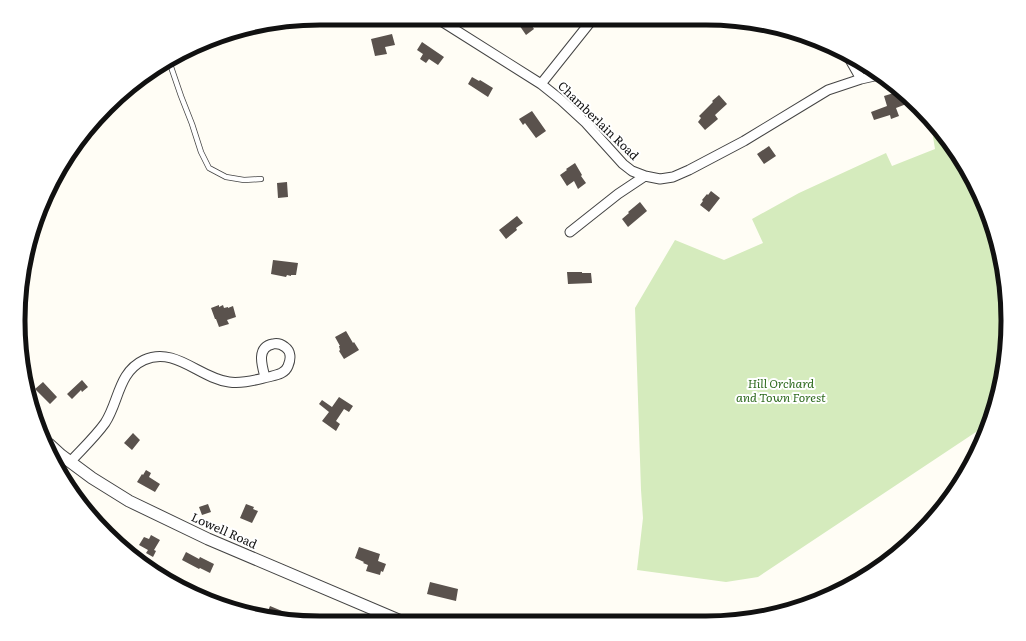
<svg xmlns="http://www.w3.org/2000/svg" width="1026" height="641" viewBox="0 0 1026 641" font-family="Literata,serif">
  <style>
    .green { fill: #d5ebbd }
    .building { fill: #5a524d }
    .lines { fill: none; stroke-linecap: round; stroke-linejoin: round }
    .service-casing { stroke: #444; stroke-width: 6 }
    .minor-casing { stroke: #444; stroke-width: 11 }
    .tertiary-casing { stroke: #444; stroke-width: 13 }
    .service { stroke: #fff; stroke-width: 4.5 }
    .minor { stroke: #fff; stroke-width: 9 }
    .tertiary { stroke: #fff; stroke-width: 11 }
    .labels { text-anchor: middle; stroke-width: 4; stroke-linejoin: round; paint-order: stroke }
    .street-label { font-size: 12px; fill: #111; stroke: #fff }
    .park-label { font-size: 12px; font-style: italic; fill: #2f6b1f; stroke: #fff }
    .rim { fill: none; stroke: #111; stroke-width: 5 }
  </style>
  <rect width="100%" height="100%" fill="#fffdf5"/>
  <path class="green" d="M 930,118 L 933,121 L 968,169 L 992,223 L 1005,281 L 1007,341 L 1002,374 L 997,361 L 1002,376 L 998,399 L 988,424 L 758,577 L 726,582 L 637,570 L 643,518 L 641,490 L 635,308 L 675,240 L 724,260 L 763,243 L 752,219 L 799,193 L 886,153 L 892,166 L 935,149 Z"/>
  <path class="building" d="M 515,19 L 540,19 L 532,26 L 534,29 L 526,35 Z
    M 392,34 L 395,45 L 385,47 L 387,54 L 375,56 L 371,39 Z
    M 422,42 L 444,57 L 438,65 L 429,59 L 426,63 L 420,59 L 423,54 L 417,50 Z
    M 472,77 L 479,81 L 480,80 L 493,88 L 488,97 L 468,84 Z
    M 897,92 L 899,97 L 905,94 L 906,96 L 909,103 L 896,108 L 899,116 L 891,119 L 890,115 L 874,120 L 871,112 L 887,106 L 884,96 Z
    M 719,95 L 727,104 L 715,115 L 718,119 L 705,130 L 698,122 L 701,118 L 699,116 L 713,102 L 712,101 Z
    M 532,111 L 546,131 L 536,138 L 525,123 L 523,125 L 519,119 Z
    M 769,146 L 776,156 L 764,164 L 757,154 Z
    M 575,163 L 582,175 L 581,176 L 586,183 L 578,189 L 574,181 L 567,186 L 560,175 L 567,170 L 566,169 Z
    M 287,182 L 288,197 L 278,198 L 277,183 Z
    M 711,191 L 720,198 L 709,212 L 700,205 L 703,201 L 702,200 L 707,194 L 708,195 Z
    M 640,202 L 647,211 L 628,227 L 622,219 L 629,213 L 628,212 Z
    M 517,216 L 523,223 L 516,228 L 517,230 L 506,239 L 499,230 Z
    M 273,260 L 298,263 L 296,275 L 291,275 L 291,276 L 287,275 L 286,277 L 271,274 Z
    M 567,272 L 582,272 L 582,273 L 591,273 L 592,283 L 568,284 Z
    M 219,305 L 219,307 L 223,305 L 224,308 L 228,307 L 228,308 L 233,306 L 236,317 L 227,320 L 229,324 L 219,327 L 216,319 L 215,319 L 211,308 Z
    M 346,331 L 353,343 L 354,342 L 359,350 L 344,359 L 339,351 L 340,350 L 339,346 L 340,346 L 335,337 Z
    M 82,380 L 88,387 L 82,392 L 81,390 L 72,399 L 67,394 Z
    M 43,382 L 57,397 L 50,404 L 35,389 Z
    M 339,397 L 353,406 L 349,412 L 344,409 L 336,421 L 340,424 L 336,431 L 322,421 L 329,412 L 319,404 L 322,400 L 332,407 Z
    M 133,433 L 140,440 L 132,450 L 124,443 Z
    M 146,470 L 151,473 L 149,477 L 160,484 L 155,492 L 137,482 L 142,474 L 143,475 Z
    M 208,504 L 211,512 L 202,515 L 199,507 Z
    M 246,504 L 254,507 L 253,509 L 258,511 L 252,523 L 240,518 Z
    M 151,535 L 160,540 L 154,550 L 156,551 L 153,557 L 146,553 L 148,550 L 139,545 L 144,537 L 149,539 Z
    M 359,547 L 380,554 L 378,561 L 386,564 L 383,572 L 381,571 L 380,575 L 366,571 L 368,565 L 363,563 L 364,562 L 355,558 Z
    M 186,552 L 199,559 L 200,557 L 214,564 L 210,573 L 200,568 L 199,569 L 182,560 Z
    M 430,582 L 458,589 L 456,601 L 427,594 Z
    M 270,606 L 282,611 L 279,620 L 257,614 L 260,608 L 268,611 Z"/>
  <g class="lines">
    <g class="service-casing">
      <path id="service" d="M 169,61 L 181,96 L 192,124 L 201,152 L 209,168 L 226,177 L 244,180 L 261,179"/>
    </g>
    <g class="minor-casing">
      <path id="minor" d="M 438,19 L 541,84 L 561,100 L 586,123 L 623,164 L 632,171 L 645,176 L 660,179 L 673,177 L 689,170 L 744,141 L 828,90 L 861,79 L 879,75
        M 848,56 L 861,79
        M 541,84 L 592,20
        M 570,232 L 618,194 L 645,176
        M 70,462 C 82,449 95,437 105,423 C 119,402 118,372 144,360 C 175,346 199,378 229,382 C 242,384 255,380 268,377 C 276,375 285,374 288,366 C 291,359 291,351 285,347 C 281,344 277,343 273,344 C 256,347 262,366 265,377"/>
    </g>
    <g class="tertiary-casing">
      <path id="tertiary" d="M 49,444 L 61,455 L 92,478 L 129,501 L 208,539 L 401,621"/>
    </g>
    <use href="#service" class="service"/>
    <use href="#minor" class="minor"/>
    <use href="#tertiary" class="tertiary"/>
  </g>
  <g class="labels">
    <g class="street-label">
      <text transform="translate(598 121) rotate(44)" y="4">Chamberlain Road</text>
      <text transform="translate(224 531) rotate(24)" y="4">Lowell Road</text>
    </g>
    <g class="park-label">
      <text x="781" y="388">Hill Orchard<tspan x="781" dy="14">and Town Forest</tspan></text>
    </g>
  </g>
  <path d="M0 0H1026V641H0ZM320 25H706A295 295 0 0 1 1001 320V321A295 295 0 0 1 706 616H320A295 295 0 0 1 25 321V320A295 295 0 0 1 320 25Z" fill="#fff" fill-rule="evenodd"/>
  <path class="rim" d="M320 25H706A295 295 0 0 1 1001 320V321A295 295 0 0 1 706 616H320A295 295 0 0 1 25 321V320A295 295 0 0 1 320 25Z"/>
</svg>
